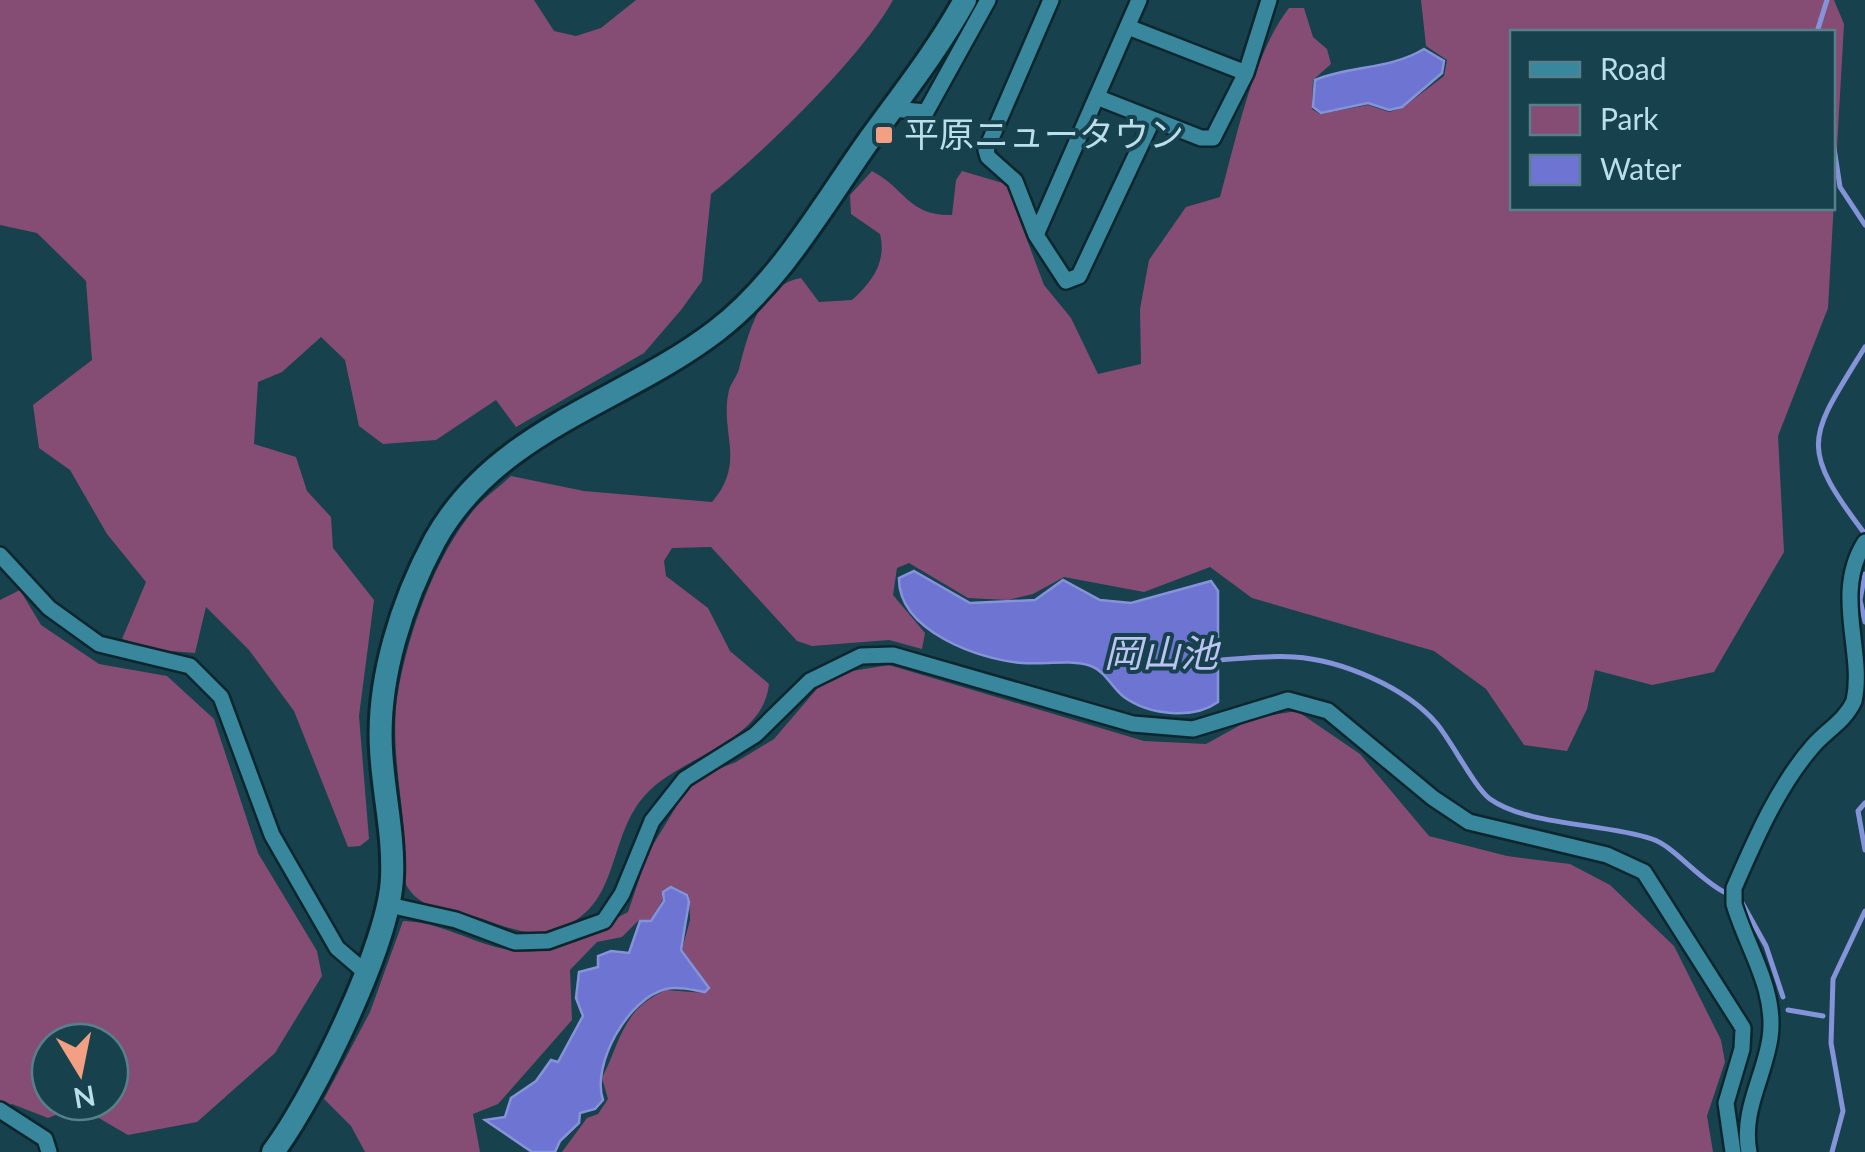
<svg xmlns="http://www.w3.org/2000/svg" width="1865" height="1152" viewBox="0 0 1865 1152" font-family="Lato,'Noto Sans JP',sans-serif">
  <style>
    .green { fill: #854d74; fill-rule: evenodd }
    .water { fill: #6e74d1; stroke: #8594d9; stroke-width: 2.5 }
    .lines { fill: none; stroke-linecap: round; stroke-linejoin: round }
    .stream { stroke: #8594d9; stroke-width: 5 }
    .minor-casing { stroke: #0d262d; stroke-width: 20 }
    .secondary-casing { stroke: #0d262d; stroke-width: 28 }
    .minor { stroke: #38879d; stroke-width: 15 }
    .secondary { stroke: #38879d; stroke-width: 22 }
    .poi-dot { fill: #f39f84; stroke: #17414d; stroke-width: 4 }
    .labels { text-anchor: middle; stroke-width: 8; stroke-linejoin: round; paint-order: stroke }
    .poi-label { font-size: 35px; fill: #badfeb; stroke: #17414d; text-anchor: start }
    .water-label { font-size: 38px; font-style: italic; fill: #bdc4f4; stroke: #17414d }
  </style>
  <rect width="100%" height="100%" fill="#17414d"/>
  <path class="green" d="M 0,0 L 534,0 L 554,31 L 576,36 L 601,28 L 636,0 L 893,0 C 863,56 761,155 711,194 L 702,281 L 681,310 L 644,353 L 516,427 L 496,400 L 436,440 L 383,444 L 359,426 L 345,360 L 321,337 L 282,372 L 258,382 L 254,444 L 296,457 L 307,491 L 331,517 L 333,548 L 374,600 L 359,716 L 369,839 L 360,846 L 348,847 L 294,711 L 249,650 L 206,607 L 195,653 L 158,650 L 122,639 L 146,582 L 107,534 L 70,470 L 39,448 L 33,405 L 92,360 L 86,281 L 37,233 L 0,225 Z
    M 1421,0 L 1834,0 L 1844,24 L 1828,308 L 1778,436 L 1784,552 L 1714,672 L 1652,685 L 1595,670 L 1587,709 L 1567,751 L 1524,745 L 1486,689 L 1434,651 L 1252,598 L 1210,567 L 1144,592 L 1064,577 L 1033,594 L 1008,600 L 968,598 L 909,563 L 897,568 L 893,595 L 925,633 L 922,649 L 889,640 L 812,646 L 797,641 L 711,547 L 672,548 L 664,561 L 666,576 L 708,608 L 730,651 L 769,684 C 763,742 684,756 649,791 C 610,829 620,892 576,920 C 543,942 517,931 483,919 C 459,910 424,913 408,888 C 397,870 405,843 403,822 C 399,778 390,729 399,686 C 410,629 435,558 472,512 C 482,499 498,488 511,476 L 584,491 L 712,502 C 747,461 719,433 729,390 C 731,383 737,376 739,369 C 748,334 759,286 801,278 L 819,302 L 852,300 C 872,282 887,262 880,234 L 851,214 L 850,195 L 872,171 C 906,189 908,216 952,215 L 956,180 L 962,171 L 1006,184 L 1044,285 L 1071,318 L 1098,374 L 1141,364 L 1140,309 L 1149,260 L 1186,207 L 1220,197 C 1236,140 1253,54 1289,8 L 1304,8 L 1313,37 L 1327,49 L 1331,64 L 1313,80 L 1312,109 L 1320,114 L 1368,105 L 1389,112 L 1402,108 L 1444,76 L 1447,60 L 1426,46 ZM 1512,32 L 1832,32 L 1832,208 L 1512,208 Z
    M 20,590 L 41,625 L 99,664 L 167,676 L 214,719 L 258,853 L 317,951 L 322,976 L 275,1053 L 197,1122 L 128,1135 L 78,1106 L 48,1118 L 12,1104 L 0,1110 L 0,600 ZM 50,1042 L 110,1042 L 110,1102 L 50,1102 Z
    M 889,665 L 1144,741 L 1206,744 L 1253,718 L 1297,711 L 1360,754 L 1429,836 L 1507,856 L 1570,864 L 1610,885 L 1674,946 L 1721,1040 L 1725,1062 L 1707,1116 L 1713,1152 L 562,1152 L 587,1118 L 598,1114 L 608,1099 L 602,1078 C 621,1041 622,1009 666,990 L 705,993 L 710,988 L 682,949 L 690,920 L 689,895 L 671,886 L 662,891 L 662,901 L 650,921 L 639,920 L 622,937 L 597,942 L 570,970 L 572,1020 L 498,1104 L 473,1114 L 480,1152 L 365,1152 L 351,1126 L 324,1099 L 370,1012 L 403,921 C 444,922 477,947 517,951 C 556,956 595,929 628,912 L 648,853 L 693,779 L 736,762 L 774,739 L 821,684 L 852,671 Z"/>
  <path class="water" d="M 1424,49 L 1444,61 L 1442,73 L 1402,107 L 1389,110 L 1368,103 L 1321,113 L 1313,107 L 1315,80 C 1351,65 1389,70 1424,49 Z
    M 914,571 L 970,603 L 1035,600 L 1063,580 L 1100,600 L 1131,603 L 1211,581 L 1218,591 L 1218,702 C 1193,720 1149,715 1124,697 C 1113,689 1105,671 1091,666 C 1070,659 1043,665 1022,663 C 980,660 898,631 899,578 Z
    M 671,887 L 687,895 L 689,902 L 681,950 L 709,988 L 705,992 C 692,990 679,986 666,989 C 628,998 591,1065 603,1100 L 595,1109 L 580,1113 L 579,1123 L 560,1141 L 555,1152 L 532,1152 L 485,1120 L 505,1117 L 511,1098 L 536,1081 L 551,1060 L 558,1062 L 583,1016 L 576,998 L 579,972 L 598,967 L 598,956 L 611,951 L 629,953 L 640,921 L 651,921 L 664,901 L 663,892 Z"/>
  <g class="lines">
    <path class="stream" d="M 1817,32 L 1827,0
      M 1832,135 L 1840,187 L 1865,225
      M 1865,347 C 1809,438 1797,445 1865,534
      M 1865,574 L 1860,600 L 1865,622
      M 1217,660 C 1242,659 1269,655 1294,657 C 1341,660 1406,687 1437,724 C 1452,742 1475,788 1490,799 C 1528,826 1605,823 1652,839 C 1674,846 1699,880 1726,893
      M 1865,803 L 1858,811 L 1865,850
      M 1741,901 L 1766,946 L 1783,997
      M 1788,1010 L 1823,1016
      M 1832,1152 L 1843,1111 L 1831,1043 L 1833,979 L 1865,911"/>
    <g class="minor-casing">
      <path id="minor" d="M 1139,0 L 1036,235 L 1066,281 L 1079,276 L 1152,121
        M 1128,27 L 1246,73
        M 1099,98 L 1201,138 L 1213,138 L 1246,73 L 1269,0
        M 893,109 L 926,112 L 988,0
        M 1036,235 L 1015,181 L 988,157 L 986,150 L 1051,0
        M 0,555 L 49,608 L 99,644 L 190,666 L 221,697 L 272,835 L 337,948 L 365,972
        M 389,905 L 456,920 L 515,942 L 548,941 L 604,921 L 622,894 L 652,821 L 685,779 L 755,735 L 810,681 L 861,656 L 893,655 L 1133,724 L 1193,729 L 1288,700 L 1328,711 L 1433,798 L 1469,822 L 1607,855 L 1644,872 L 1743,1028 L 1742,1049 L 1726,1103 L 1733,1152
        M 0,1110 L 45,1139 L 49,1152
        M 1749,1152 C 1741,1111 1764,1078 1770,1038 C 1777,990 1747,948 1734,904 L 1734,888 C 1755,840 1778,786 1813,746 C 1827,730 1845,721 1854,701 C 1865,652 1832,594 1865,542"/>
    </g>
    <g class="secondary-casing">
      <path id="secondary" d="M 273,1152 C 313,1099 390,943 392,877 C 394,834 383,792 381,749 C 377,679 402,601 435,540 C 497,429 622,403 716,331 C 779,283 822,207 867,143 C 901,96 937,51 965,0"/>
    </g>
    <use href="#minor" class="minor"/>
    <use href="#secondary" class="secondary"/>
  </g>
  <rect class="poi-dot" x="874" y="125" width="20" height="20" rx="5"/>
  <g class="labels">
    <g class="poi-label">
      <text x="904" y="147">平原ニュータウン</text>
    </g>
    <g class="water-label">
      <text x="1161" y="667">岡山池</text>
    </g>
  </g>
  <rect x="1510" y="30" width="325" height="180" fill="#17414d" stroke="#58808c" stroke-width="2.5"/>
  <rect x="1530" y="62" width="50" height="15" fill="#38879d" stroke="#58808c" stroke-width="2.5"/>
  <text x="1600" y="80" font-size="30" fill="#badfeb">Road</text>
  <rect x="1530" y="105" width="50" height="30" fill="#854d74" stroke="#58808c" stroke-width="2.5"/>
  <text x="1600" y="130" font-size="30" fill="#badfeb">Park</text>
  <rect x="1530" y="155" width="50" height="30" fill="#6e74d1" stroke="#58808c" stroke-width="2.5"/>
  <text x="1600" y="180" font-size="30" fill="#badfeb">Water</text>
  <g transform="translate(80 1072) rotate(170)"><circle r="48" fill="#17414d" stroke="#58808c" stroke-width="2.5"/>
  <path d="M0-8L18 38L0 25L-18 38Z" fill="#f39f84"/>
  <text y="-15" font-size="28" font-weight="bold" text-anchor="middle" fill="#badfeb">N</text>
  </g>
</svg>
